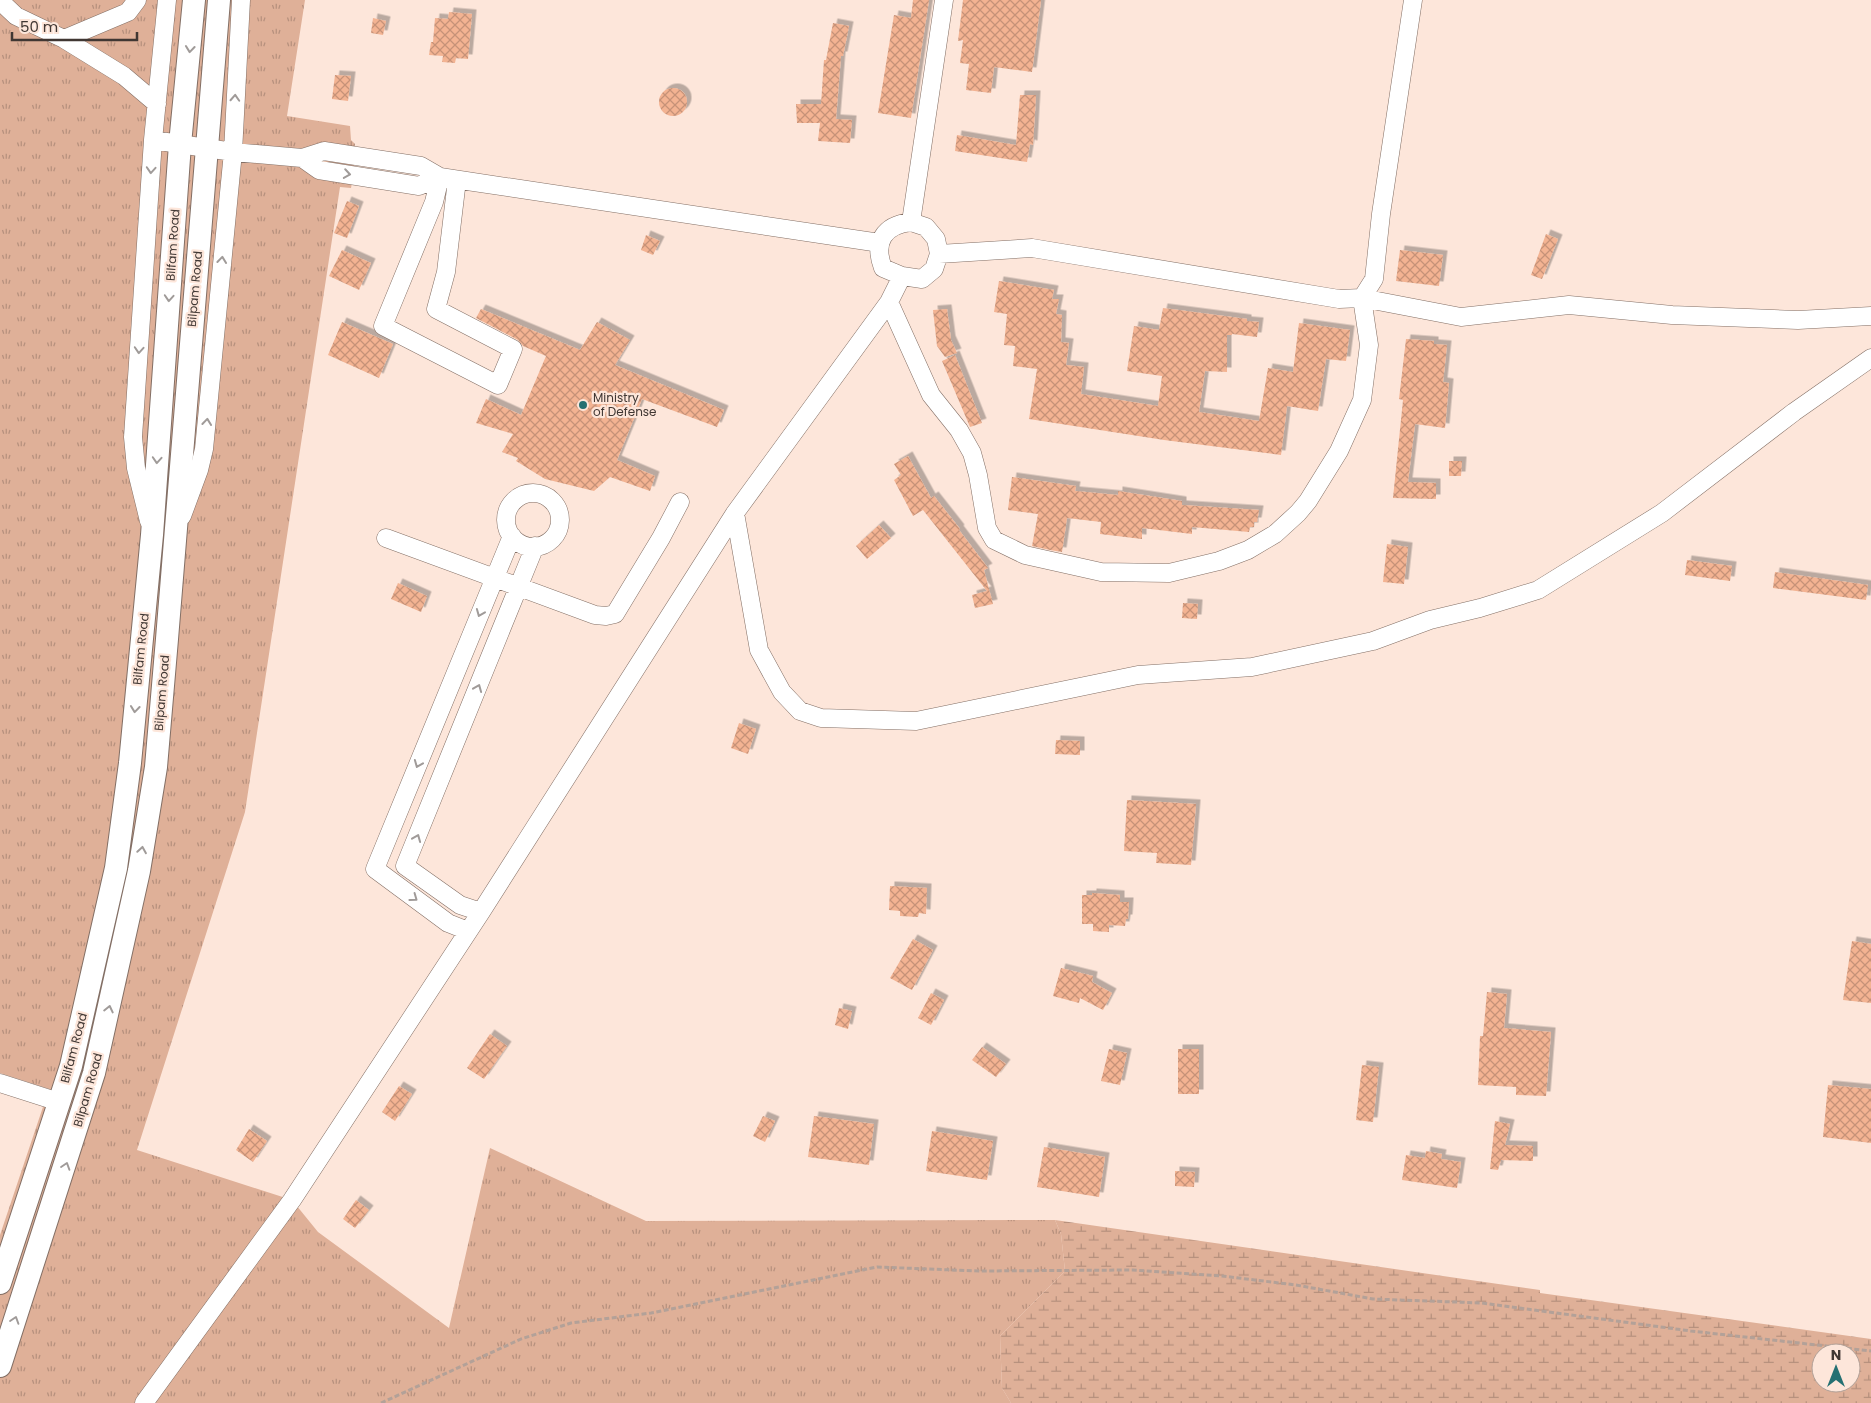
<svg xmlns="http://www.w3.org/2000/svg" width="1871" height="1403" viewBox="0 0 1871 1403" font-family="Poppins,sans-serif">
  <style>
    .grass { fill: url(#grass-tufts) }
    .wetland { fill: url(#wetland-marsh); fill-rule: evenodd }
    .building { fill: url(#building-cross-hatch); filter: url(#shadow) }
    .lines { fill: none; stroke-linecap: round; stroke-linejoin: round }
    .minor-casing { stroke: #836f65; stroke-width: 19 }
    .major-casing { stroke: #836f65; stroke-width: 24 }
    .path { stroke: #b3a198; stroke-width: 3; stroke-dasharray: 5 2.5; stroke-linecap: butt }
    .minor { stroke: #fff; stroke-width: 18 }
    .major { stroke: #fff; stroke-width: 22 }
    .oneway { stroke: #a09b99 }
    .poi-dot { fill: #257072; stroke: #fde6da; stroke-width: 2 }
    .labels { text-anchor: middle; stroke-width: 4.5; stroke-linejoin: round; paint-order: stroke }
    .street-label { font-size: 12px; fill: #403733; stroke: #fde6da }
    .poi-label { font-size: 12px; fill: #403733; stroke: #fde6da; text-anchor: start }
  </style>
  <defs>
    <pattern id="grass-tufts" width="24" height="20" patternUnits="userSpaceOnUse" patternTransform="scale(1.25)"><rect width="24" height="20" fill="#dfb098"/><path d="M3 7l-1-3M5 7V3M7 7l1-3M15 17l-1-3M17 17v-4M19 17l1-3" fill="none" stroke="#b6907d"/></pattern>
    <pattern id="wetland-marsh" width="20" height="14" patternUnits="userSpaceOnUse" patternTransform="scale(1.25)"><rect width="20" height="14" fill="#dfb098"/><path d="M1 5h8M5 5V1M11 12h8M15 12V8" fill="none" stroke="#b6907d"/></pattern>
    <pattern id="building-cross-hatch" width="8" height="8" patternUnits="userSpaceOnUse" patternTransform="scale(1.25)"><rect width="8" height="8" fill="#f3b392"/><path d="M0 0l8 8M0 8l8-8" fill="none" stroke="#c69278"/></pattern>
    <filter id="shadow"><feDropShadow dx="4.5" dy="-4.5" stdDeviation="0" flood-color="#0004"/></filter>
  </defs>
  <rect width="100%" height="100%" fill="#fde6da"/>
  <path class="grass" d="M 0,0 L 305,0 L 287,116 L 350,126 L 351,140 L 355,144 L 354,173 L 351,188 L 340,187 L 245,812 L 137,1150 L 292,1200 L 318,1232 L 449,1328 L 490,1148 L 646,1221 L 1055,1220 L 1061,1234 L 1065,1271 L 1000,1336 L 1002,1388 L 1011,1403 L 0,1403 L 0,1235 L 49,1089 L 0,1073 Z"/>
  <path class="wetland" d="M 1055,1220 L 1540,1290 L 1540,1293 L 1871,1339 L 1871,1403 L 1011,1403 L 1002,1388 L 1000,1336 L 1065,1271 L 1061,1234 ZM 1821,1353 L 1851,1353 L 1851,1383 L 1821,1383 Z"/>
  <path class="building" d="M 913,0 L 929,0 L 911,118 L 878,113 L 894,15 L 911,18 Z
    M 963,0 L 1041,0 L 1032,72 L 994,67 L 991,93 L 966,90 L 969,64 L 960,63 L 963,40 L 958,41 Z
    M 449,12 L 472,14 L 468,59 L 456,58 L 455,63 L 442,62 L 443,56 L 429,55 L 431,42 L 433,42 L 435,18 L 448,19 Z
    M 373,18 L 386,21 L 383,35 L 371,33 Z
    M 833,23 L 849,26 L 843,56 L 841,56 L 836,119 L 852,120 L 850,143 L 818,141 L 820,123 L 797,123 L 796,104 L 821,104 L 824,60 L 826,60 Z
    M 335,75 L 351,76 L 348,101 L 332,99 Z
    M659 102a14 14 0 1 1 28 0a14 14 0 1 1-28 0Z
    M 1020,95 L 1036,95 L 1033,145 L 1030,144 L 1027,162 L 955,151 L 957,135 L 1016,145 Z
    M 347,201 L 359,206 L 347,238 L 334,233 Z
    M 1546,234 L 1558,239 L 1542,279 L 1531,275 Z
    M 646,235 L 660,241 L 653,255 L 641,250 Z
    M 342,250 L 371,263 L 359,290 L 329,276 Z
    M 1400,250 L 1443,255 L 1439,286 L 1396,281 Z
    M 999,281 L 1054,290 L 1052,299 L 1059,299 L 1056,314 L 1062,315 L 1061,342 L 1069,343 L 1066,365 L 1084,367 L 1081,394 L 1158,406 L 1162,376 L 1127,371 L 1134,326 L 1159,330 L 1163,308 L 1247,319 L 1247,321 L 1259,322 L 1257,337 L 1232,334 L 1232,335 L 1227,335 L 1227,372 L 1205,371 L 1199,412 L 1259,421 L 1268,368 L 1293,372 L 1299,323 L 1350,330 L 1346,361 L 1326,359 L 1318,411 L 1287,406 L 1281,455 L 1164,440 L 1029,419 L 1037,369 L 1013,366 L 1015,346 L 1004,345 L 1007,314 L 994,312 Z
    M 481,309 L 580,350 L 597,322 L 630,340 L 615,365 L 724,410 L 717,427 L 642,399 L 617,460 L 655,476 L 650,491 L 610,477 L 594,491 L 545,479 L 516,461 L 518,458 L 502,452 L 513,434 L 476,423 L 486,399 L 521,415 L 546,356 L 523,346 L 518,340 L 476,318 Z
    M 947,309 L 951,340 L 957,353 L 945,357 L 937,346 L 933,310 Z
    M 342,322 L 393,344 L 379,378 L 328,355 Z
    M 1406,339 L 1434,341 L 1434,344 L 1447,345 L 1443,382 L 1449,383 L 1445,428 L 1415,424 L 1408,482 L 1436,483 L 1436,499 L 1393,498 L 1403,400 L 1399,399 Z
    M 955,355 L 982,423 L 970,427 L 942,361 Z
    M 908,456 L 931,498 L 934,496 L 960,529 L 959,530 L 988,568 L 984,570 L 993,604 L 975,608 L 972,595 L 987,591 L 923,510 L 913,516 L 894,480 L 901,475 L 894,464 Z
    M 1449,461 L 1462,461 L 1461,476 L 1449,476 Z
    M 1012,477 L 1076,486 L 1075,491 L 1118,495 L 1118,491 L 1182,501 L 1182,505 L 1259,510 L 1257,522 L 1254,522 L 1254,527 L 1250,527 L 1249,532 L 1192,527 L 1192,534 L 1142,528 L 1142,539 L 1100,534 L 1101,522 L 1067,518 L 1062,552 L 1050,550 L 1032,546 L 1038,514 L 1008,510 Z
    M 879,525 L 891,538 L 867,559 L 856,546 Z
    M 1387,544 L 1408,547 L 1404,584 L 1383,582 Z
    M 1687,560 L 1732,566 L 1730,581 L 1685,575 Z
    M 1775,572 L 1868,585 L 1866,600 L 1773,588 Z
    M 398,583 L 427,596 L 421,612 L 391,599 Z
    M 1183,603 L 1198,604 L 1197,619 L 1182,618 Z
    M 739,723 L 756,729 L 748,754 L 731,748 Z
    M 1056,740 L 1080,741 L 1080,755 L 1055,754 Z
    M 1127,800 L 1196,804 L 1191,865 L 1156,863 L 1157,853 L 1124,851 Z
    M 890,886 L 927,888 L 926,914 L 919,913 L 918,917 L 900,916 L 900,911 L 889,910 Z
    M 1092,893 L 1120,895 L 1120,902 L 1129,902 L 1128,919 L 1126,919 L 1125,926 L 1109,925 L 1109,932 L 1093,931 L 1093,924 L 1082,924 L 1082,895 L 1092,895 Z
    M 913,939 L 933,950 L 912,990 L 890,978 Z
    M 1852,941 L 1871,944 L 1871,1003 L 1843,1000 Z
    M 1061,968 L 1093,976 L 1092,982 L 1112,993 L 1103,1010 L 1080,998 L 1079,1003 L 1053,996 Z
    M 1487,992 L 1507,994 L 1504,1028 L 1551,1032 L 1546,1096 L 1516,1095 L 1516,1087 L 1478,1085 L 1480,1036 L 1483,1036 Z
    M 931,993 L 944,1000 L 931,1025 L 918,1018 Z
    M 839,1008 L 852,1011 L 848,1029 L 835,1025 Z
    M 490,1034 L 507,1046 L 484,1079 L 467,1068 Z
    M 982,1047 L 1006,1064 L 996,1077 L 972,1060 Z
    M 1109,1049 L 1127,1053 L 1120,1085 L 1101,1081 Z
    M 1178,1049 L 1199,1049 L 1199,1094 L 1178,1094 Z
    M 1362,1065 L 1379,1067 L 1373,1122 L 1356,1120 Z
    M 1828,1085 L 1871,1089 L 1871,1143 L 1823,1137 Z
    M 399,1086 L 412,1094 L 395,1121 L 382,1112 Z
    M 763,1116 L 775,1121 L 765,1142 L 753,1136 Z
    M 814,1116 L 874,1124 L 869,1165 L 808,1157 Z
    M 1495,1121 L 1510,1124 L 1505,1145 L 1533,1146 L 1533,1161 L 1501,1160 L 1498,1170 L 1490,1169 Z
    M 249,1129 L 267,1141 L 253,1162 L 236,1150 Z
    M 932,1131 L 993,1141 L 987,1180 L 926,1171 Z
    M 1044,1147 L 1105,1157 L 1099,1197 L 1037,1187 Z
    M 1426,1151 L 1442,1154 L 1441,1159 L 1461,1162 L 1457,1188 L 1402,1180 L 1406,1155 L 1425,1158 Z
    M 1175,1171 L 1195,1172 L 1194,1187 L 1175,1186 Z
    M 356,1200 L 369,1210 L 355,1228 L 343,1219 Z"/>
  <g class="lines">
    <g class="minor-casing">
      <path id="minor" d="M 0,1 L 16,16 L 64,39 L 124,76 L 157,104
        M 64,39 L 128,12 L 137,0
        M 153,140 L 233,152 L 302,158 L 324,151 L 421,166 L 440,177 L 880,243
        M 302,158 L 319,170 L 419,186 L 440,177
        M 440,177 L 434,202 L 383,326 L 498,385 L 513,349 L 436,309 L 446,272 L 457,180
        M 911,222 L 944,0
        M 911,222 L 926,227 L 936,239 L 939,254 L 934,269 L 922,279 L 902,276 L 883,268 C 873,242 884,225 911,222 Z
        M 939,254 L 1032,248 L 1339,299 L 1362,298 L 1374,279 L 1381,214 L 1413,0
        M 889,302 L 931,395 L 959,430 L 972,453 L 978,475 L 987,528 L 994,540 L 1025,555 L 1101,572 L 1169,573 L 1219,561 L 1248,550 L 1275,534 L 1298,513 L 1308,501 L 1339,451 L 1362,400 L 1369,345 L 1362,298 L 1461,317 L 1569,305 L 1672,315 L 1798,320 L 1871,316
        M506 520a27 27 0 1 1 54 0a27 27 0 1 1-54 0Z
        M 735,513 L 759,650 L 782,692 L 800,711 L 821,718 L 916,721 L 1138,675 L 1252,667 L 1373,641 L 1430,620 L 1480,608 L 1538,590 L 1662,513 L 1794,412 L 1871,358
        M 182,516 L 199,470 L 204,449 L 233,152 L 241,0
        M 149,521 L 136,468 L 133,437 L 153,140 L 167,0
        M 386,538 L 595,615 L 606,616 L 615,614 L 661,538 L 680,502
        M 481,912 L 460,905 L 405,866 L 535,546
        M 468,931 L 448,923 L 375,869 L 512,536
        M 0,1083 L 59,1102
        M 144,1403 L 292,1200 L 481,912 L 735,513 L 889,302 L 902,276"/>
    </g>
    <g class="major-casing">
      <path id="major" d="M 0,1283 L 71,1066 L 116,868 L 130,763 L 152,535 L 180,144 L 194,0
        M 0,1366 L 94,1073 L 139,871 L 156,767 L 167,639 L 219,0"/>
    </g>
    <path class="path" d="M 381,1403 L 521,1339 L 571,1323 L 651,1313 L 877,1267 L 979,1271 L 1133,1270 L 1222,1276 L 1296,1285 L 1373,1299 L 1482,1303 L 1691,1331 L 1871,1351"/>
    <use href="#minor" class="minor"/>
    <use href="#major" class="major"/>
  </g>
  <defs><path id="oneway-chevron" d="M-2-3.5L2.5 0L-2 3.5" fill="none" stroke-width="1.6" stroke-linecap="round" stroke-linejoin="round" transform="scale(1.25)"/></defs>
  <g class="oneway">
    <use href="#oneway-chevron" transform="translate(190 49) rotate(96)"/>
    <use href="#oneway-chevron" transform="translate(235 98) rotate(-87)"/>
    <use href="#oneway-chevron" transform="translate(151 170) rotate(94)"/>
    <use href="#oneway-chevron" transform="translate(347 174) rotate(9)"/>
    <use href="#oneway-chevron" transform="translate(222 260) rotate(-84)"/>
    <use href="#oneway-chevron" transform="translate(169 298) rotate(94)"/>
    <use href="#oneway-chevron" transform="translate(139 350) rotate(94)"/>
    <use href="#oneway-chevron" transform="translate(207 422) rotate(-84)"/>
    <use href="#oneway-chevron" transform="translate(157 460) rotate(94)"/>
    <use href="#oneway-chevron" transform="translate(480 613) rotate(112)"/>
    <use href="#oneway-chevron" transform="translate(478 688) rotate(-68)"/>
    <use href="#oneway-chevron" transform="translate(135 709) rotate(96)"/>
    <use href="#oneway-chevron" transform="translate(418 764) rotate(112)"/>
    <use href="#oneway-chevron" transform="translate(417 838) rotate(-68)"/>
    <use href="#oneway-chevron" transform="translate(142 850) rotate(-81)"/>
    <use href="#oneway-chevron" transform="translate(414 898) rotate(36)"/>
    <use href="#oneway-chevron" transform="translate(109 1009) rotate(-77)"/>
    <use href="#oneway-chevron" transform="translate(66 1166) rotate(-72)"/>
    <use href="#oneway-chevron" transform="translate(15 1320) rotate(-72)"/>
  </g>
  <circle class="poi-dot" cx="583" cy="405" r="5"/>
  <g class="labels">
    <g class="street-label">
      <text transform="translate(173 245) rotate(-86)" y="4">Bilfam Road</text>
      <text transform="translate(195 289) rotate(-85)" y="4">Bilpam Road</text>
      <text transform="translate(141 649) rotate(-84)" y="4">Bilfam Road</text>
      <text transform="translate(162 693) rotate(-85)" y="4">Bilpam Road</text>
      <text transform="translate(74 1048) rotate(-75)" y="4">Bilfam Road</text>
      <text transform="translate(88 1090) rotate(-74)" y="4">Bilpam Road</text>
    </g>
    <g class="poi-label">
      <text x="593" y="402">Ministry<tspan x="593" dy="14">of Defense</tspan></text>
    </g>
  </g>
  <g transform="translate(1836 1368)"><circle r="24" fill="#fde6da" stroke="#b1a097"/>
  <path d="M0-4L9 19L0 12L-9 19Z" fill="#257072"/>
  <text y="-8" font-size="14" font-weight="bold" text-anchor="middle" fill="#403733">N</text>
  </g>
  <path d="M12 32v8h125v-8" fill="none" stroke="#403733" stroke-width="2.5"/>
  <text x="20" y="32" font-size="15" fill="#403733" stroke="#fde6da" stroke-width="4" paint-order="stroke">50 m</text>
</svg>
